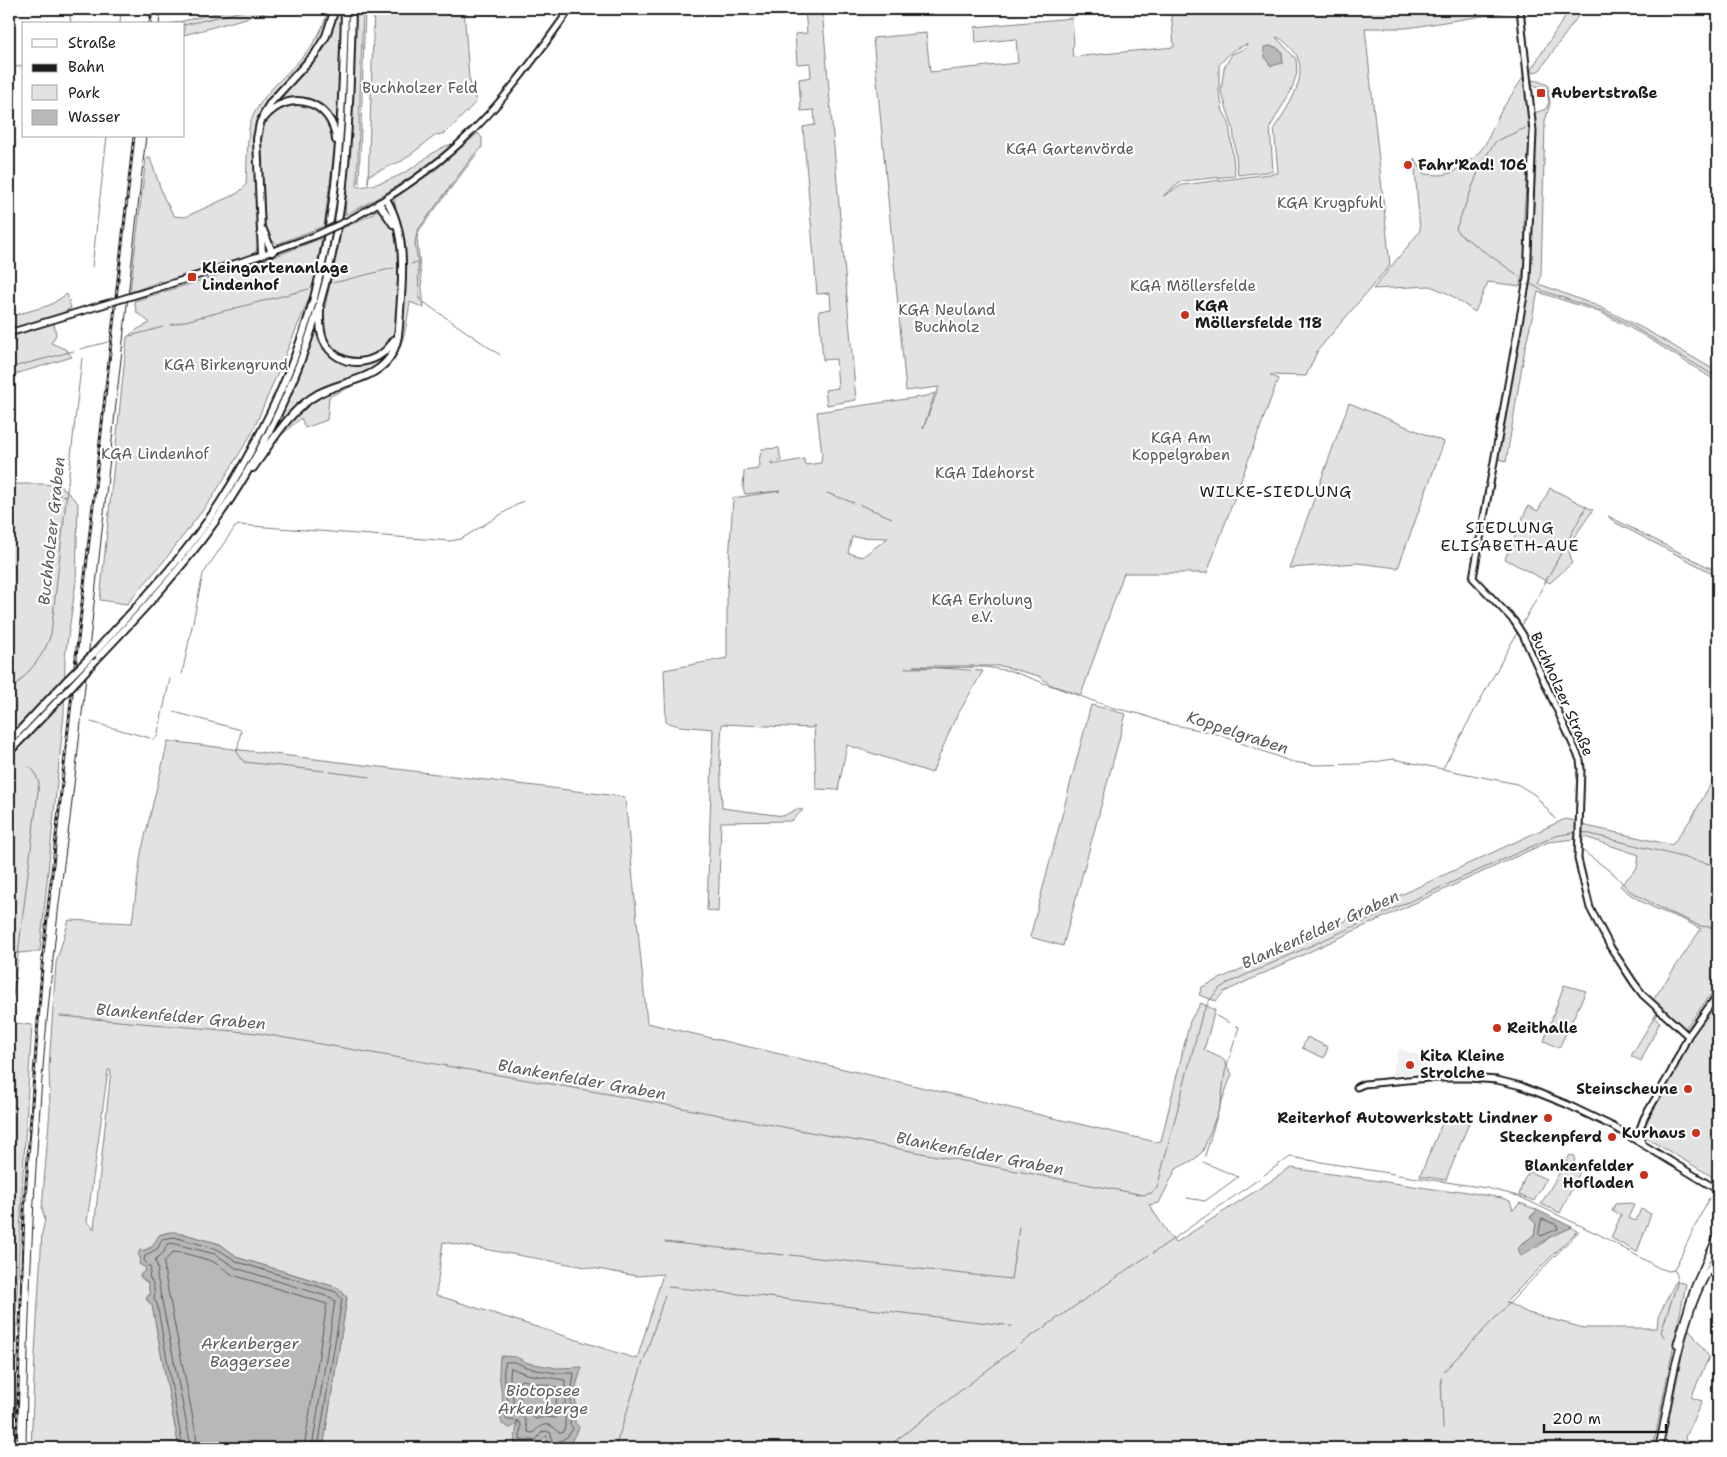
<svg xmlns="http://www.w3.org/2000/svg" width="1727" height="1457" viewBox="0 0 1727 1457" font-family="'Shantell Sans',sans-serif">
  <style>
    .built { fill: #f0f0f0 }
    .green { fill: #e2e2e2; stroke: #7f7f7f; fill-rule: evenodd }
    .water { fill: #b8b8b8; stroke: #7a7a7a }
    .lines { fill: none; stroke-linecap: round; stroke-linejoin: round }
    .shore { stroke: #5a5a5a; stroke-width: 1 }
    .stream { stroke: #7a7a7a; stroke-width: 1 }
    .secondary-casing { stroke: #1c1c1c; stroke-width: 9 }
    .primary-casing { stroke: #1c1c1c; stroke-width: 9 }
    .highway-casing { stroke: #1c1c1c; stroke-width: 10 }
    .secondary { stroke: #fff; stroke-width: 5 }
    .primary { stroke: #fff; stroke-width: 5.5 }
    .highway { stroke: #fff; stroke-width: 6 }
    .tram { stroke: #1c1c1c; stroke-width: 1 }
    .rail-casing { stroke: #1c1c1c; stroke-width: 3 }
    .rail { stroke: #fff; stroke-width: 1; stroke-dasharray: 4; stroke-linecap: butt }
    .secondary-bridge-casing { stroke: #1c1c1c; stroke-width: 9; stroke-linecap: butt }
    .highway-bridge-casing { stroke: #1c1c1c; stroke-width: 10; stroke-linecap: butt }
    .secondary-bridge { stroke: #fff; stroke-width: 5 }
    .highway-bridge { stroke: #fff; stroke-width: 6 }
    .poi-dot { fill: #c8321e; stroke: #fff; stroke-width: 2 }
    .labels { text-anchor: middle; stroke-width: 4.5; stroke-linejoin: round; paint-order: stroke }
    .park-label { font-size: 15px; fill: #575757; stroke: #fff }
    .poi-label { font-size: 15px; font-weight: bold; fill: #1c1c1c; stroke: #fff; text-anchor: start }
    .street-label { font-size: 15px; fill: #1c1c1c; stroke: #fff }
    .neighbourhood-label { font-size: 16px; letter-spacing: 1px; fill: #1c1c1c; stroke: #fff }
    .water-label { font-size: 16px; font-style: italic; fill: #5a5a5a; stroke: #fff }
  </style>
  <rect width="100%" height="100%" fill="#fff"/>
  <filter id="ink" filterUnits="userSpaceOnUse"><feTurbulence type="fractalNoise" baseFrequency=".02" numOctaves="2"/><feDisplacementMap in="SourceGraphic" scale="10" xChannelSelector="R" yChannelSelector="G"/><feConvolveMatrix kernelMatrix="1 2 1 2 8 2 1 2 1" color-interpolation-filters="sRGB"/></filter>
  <g filter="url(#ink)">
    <path class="built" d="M 1399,1049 L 1428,1058 L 1424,1072 L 1391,1076 Z"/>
    <path class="green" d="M 233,9 L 279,9 L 184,35 L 184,24 L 170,24 Z
      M 328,9 L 333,9 L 322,39 L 312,54 L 264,107 C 249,134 255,165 256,194 C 258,211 258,228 259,244 L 256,251 L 251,255 L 163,282 L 159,281 L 154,284 L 130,292 L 146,158 L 150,158 L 164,198 L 174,216 L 185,217 L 238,193 L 246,185 C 247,171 247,130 251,120 C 270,76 317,61 328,9 Z
      M 338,9 L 342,9 L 338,134 C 334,110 312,91 287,99 L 282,95 L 315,62 L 326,46 L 325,45 L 334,25 Z
      M 355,9 L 363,9 L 357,187 C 375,186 394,179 409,170 C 424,161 435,148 452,144 C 420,173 384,196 345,215 L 353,105 Z
      M 374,9 L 464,9 L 469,78 L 476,102 L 446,133 L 436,135 L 402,161 L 369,175 L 368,183 Z
      M 805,9 L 822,9 L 856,400 L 827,405 L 825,390 L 838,388 L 836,359 L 823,360 L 819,311 L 831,309 L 830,293 L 817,294 L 803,127 L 815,125 L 814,110 L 801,111 L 799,79 L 811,77 L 810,63 L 797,64 L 795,34 L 807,33 Z
      M 1171,9 L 1513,9 L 1514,11 L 1407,28 L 1365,28 L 1390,265 L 1318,350 L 1306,376 L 1270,375 L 1278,379 L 1207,573 L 1124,573 L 1081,695 L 1051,685 L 1039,676 L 1001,666 L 913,666 L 983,671 L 954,721 L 932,773 L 847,745 L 838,790 L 816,789 L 814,725 L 812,728 L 722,724 L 720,755 L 722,808 L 783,816 L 797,809 L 803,810 L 791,821 L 721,822 L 718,912 L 707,910 L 713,729 L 679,726 L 666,722 L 664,670 L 727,658 L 727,593 L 733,498 L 780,491 L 745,494 L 743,489 L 744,471 L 758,469 L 757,467 L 760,466 L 759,460 L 762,449 L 779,448 L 781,461 L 771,462 L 771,465 L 804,459 L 805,465 L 821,463 L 822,454 L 817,412 L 927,396 L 935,393 L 923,429 L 939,387 L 906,391 L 873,38 L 926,33 L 930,72 L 1018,63 L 1016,39 L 976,43 L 975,27 L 1072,18 L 1074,45 L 1072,48 L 1073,57 L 1174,47 ZM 1276,37 C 1281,38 1285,42 1289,46 C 1315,69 1289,106 1274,128 L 1278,173 L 1182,185 L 1163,196 L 1182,181 L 1235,176 L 1229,123 L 1223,111 L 1219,91 L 1219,65 L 1232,51 L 1247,44 L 1246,48 L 1232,54 L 1224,68 L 1221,91 L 1233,128 L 1238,175 L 1273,171 L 1270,127 L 1291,91 L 1297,73 L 1296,59 ZM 852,537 L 888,538 L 862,557 L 848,553 Z
      M 1570,9 L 1583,9 L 1540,70 L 1532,73 L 1532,68 Z
      M 1524,76 L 1530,130 L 1524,215 L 1525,263 L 1520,286 L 1488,282 L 1475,312 L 1449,294 L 1430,286 L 1373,289 L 1420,231 L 1414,158 L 1424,174 L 1440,175 L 1451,173 L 1475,157 L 1485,145 L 1501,111 Z
      M 1532,80 L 1538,81 L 1548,85 L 1550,104 L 1545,121 L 1541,275 L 1539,284 L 1600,307 L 1646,330 L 1718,372 L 1718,382 L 1643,335 L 1602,313 L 1538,292 L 1525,348 L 1506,462 L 1497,457 L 1528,279 L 1533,115 L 1534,113 L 1546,109 L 1549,102 L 1546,87 L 1533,86 Z
      M 289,104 C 295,104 303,103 309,105 C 326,111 334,129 335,146 L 324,226 L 277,244 L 268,237 L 265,224 L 261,138 C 265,118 271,113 289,104 Z
      M 478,133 L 482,138 L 482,147 L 420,229 L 417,237 L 424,308 L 410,302 C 406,329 402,362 375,376 C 360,384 343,389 329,397 L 327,420 L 305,428 L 301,418 L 277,439 L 267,456 L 260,451 L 318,319 L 323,317 L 341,229 L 373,214 L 376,210 L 398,219 L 394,199 L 438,168 Z
      M 322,238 L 312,292 L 252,433 L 212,498 L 164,561 L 127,604 L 100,600 L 127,337 L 138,329 L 150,323 L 142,316 L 137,313 L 134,301 L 258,263 Z
      M 67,294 L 71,308 L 53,318 L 56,335 L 51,343 L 65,349 L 72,357 L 9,376 L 9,317 L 50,305 Z
      M 1349,403 L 1444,442 L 1398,568 L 1357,563 L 1290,568 L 1289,568 Z
      M 9,484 L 44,484 L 62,487 L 78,503 L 76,582 L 65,658 L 64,714 L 40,951 L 9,954 Z
      M 1550,488 L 1593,510 L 1568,546 L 1572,563 L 1550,583 L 1505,559 L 1528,506 L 1538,511 Z
      M 1608,516 L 1718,572 L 1718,576 L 1614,522 Z
      M 1091,705 L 1126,714 L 1063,946 L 1030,937 Z
      M 168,741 L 625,797 L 647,1023 L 1156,1142 L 1161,1141 L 1190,1021 L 1201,1003 L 1215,1010 L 1204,1050 L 1223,1059 L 1232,1074 L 1203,1151 L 1195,1159 L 1176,1169 L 1159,1203 L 1149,1205 L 1175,1243 L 1291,1168 L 1454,1192 L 1455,1190 L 1502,1198 L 1510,1201 L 1513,1210 L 1520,1203 L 1537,1210 L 1530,1217 L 1536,1224 L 1534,1235 L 1522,1244 L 1538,1247 L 1550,1237 L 1572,1227 L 1577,1231 L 1506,1302 L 1528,1313 L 1584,1328 L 1657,1328 L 1658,1317 L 1676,1281 L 1686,1284 L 1653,1448 L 323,1448 L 347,1298 L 339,1288 L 239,1258 L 220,1244 L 184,1234 C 173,1235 172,1230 159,1235 L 155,1245 L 143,1251 L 140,1257 L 142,1266 L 145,1267 L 147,1271 L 140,1275 L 141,1278 L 148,1283 L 150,1295 L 146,1297 L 147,1301 L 152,1305 L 179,1448 L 31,1448 L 35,1354 L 42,1233 L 45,1220 L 42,1208 L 50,1109 L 49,1067 L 56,963 L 69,920 L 132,923 L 141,853 ZM 108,1070 L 111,1070 L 94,1229 L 87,1222 ZM 443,1242 L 637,1276 L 663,1274 L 637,1359 L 436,1295 Z
      M 1718,771 L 1718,985 L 1684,1030 L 1653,1000 L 1701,929 C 1695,927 1690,923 1684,920 C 1661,911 1638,903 1620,886 L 1637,868 L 1639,855 L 1582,836 L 1582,825 L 1672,845 L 1691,819 Z
      M 1565,819 L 1576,821 L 1575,839 L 1548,842 L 1358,929 L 1224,992 L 1216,1001 L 1199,995 L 1202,987 Z
      M 1564,985 L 1586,991 L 1559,1048 L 1544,1041 Z
      M 1718,999 L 1718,1180 L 1643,1136 L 1643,1122 L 1691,1037 Z
      M 1658,1011 L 1659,1012 L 1655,1019 L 1660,1022 L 1641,1061 L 1631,1056 Z
      M 9,1022 L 32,1025 C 23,1166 15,1307 12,1448 L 9,1448 Z
      M 1307,1037 L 1328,1047 L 1324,1058 L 1302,1048 Z
      M 1446,1114 L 1469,1123 L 1446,1180 L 1420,1176 Z
      M 1570,1155 L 1575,1156 L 1574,1167 L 1581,1170 L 1560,1213 L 1541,1204 Z
      M 1530,1172 L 1546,1179 L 1534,1201 L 1519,1195 L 1524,1179 Z
      M 1630,1203 L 1634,1205 L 1628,1218 L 1636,1221 L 1641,1209 L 1651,1214 L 1637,1252 L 1611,1238 L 1621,1215 L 1612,1211 L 1615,1204 Z
      M 1689,1329 L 1709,1357 L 1691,1397 L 1702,1401 L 1685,1437 L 1686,1442 L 1683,1448 L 1663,1448 L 1683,1350 Z"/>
    <path class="water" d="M 1270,46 L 1276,47 L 1282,52 L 1283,63 L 1271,66 C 1266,61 1263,54 1264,47 Z
      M 1537,1210 L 1572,1227 L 1550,1237 L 1521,1256 L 1518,1249 L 1522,1244 L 1534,1235 L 1536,1224 L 1530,1218 Z
      M 170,1232 L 176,1232 L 179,1234 L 184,1234 L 220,1244 L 239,1258 L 339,1288 L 347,1298 L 323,1448 L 179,1448 L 152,1305 L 146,1297 L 150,1295 L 148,1283 L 140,1275 L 146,1270 L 145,1267 L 139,1264 L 140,1257 L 138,1255 L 140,1250 C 152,1252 154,1243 159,1235 Z
      M 503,1356 L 516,1357 L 528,1363 L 557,1368 L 582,1367 L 576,1386 L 575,1423 L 579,1427 C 578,1433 573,1435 572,1441 L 558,1448 L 546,1448 L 547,1435 L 542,1441 L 541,1448 L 536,1448 L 530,1444 L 520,1446 L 514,1443 L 518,1420 L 516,1425 L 510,1428 L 502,1424 L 500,1415 L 503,1403 L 499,1373 L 500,1357 Z"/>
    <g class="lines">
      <path class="shore" d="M 1542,1219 L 1557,1225 L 1558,1229 L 1541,1236 L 1539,1234 Z
        M 506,1362 L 515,1362 L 526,1367 L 537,1370 L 557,1373 L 574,1373 L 571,1396 L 570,1424 L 573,1429 L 567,1437 L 554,1444 L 552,1442 L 551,1433 L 546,1431 L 542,1432 L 536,1440 L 520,1440 L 521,1424 L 517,1421 L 507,1420 C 504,1414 507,1411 508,1405 C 509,1391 499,1377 506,1362 Z
        M 511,1368 L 526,1374 L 565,1380 L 565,1428 L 562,1433 L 559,1433 C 551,1422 542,1422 533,1433 L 528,1432 L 525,1419 L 513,1412 C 516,1398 507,1383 511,1368 Z
        M 522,1380 L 557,1387 L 556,1418 L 544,1417 L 535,1419 L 529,1412 L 522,1408 L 518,1383 Z
        M 183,1448 L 157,1304 L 154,1299 C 155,1292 154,1283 149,1277 L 151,1269 L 144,1260 L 145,1256 L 158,1248 L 162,1239 L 174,1237 L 217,1249 L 238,1262 L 336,1292 L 342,1299 L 318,1448
        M 190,1448 L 189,1436 L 157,1276 L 158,1269 L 155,1260 L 164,1252 L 167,1244 L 171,1243 L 215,1254 L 236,1268 L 332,1298 L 335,1301 L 312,1448
        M 197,1448 L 196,1434 L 165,1275 L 164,1262 L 173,1252 L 183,1253 L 212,1261 L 233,1275 L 327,1304 L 304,1448"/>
      <path class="stream" d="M 69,9 L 71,24
        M 120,24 L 121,9
        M 184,25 L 251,9
        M 9,69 L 24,65
        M 476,152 L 417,231 L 415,244 L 418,262 L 419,299 L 500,355
        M 359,183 L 365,9
        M 411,264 L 417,262
        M 92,267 L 107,136
        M 1522,278 L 1458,233 L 1456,229 L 1482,162 L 1496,141 L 1528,127
        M 333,283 L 394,268
        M 1531,284 L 1543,291 L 1602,311 L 1632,326 L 1718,378
        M 170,325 L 309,289
        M 130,336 L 163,327
        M 80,349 L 108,342
        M 9,368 L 74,351
        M 827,493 L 854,503
        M 59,495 L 67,496
        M 860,505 L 892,518
        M 1522,625 L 1586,507
        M 905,668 L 985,667 L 1011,671 L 1110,707 L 1140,714 L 1165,723 L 1214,733 L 1292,762 L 1316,765 L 1361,764 L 1393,759 L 1517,784 L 1535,795 L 1555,819
        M 182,674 L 203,574 L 235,527 L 239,525 L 450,541 L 461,539 L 523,501
        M 9,693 C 26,674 44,658 51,634 L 82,358
        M 174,712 L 241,730 L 237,752 L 244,762 L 324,771
        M 91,722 L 150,738
        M 153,739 L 157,737 L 170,679
        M 1442,770 L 1517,633
        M 330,772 L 370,777
        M 1582,832 L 1718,866
        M 1583,851 L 1614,874 L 1630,891 L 1668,912 L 1681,917 L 1700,926 L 1718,928
        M 13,996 L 39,783 L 34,771 L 30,767
        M 9,1012 L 11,1012 L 11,1005
        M 60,1016 L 257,1033 L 608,1094 L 1144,1195 L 1151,1193 L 1157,1188 L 1202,1015 L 1209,1001 L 1220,988 L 1228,983 L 1555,836 L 1578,832
        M 1216,1016 L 1230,1023
        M 1684,1028 L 1687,1029 L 1718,988
        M 1205,1156 L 1221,1102 L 1225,1072 L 1239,1027 L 1236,1026
        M 1283,1162 L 1290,1157 L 1394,1174
        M 1264,1175 L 1281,1163
        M 1398,1175 L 1487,1188 L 1518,1196 L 1600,1235 L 1659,1268 L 1669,1271 L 1674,1270 L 1709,1198
        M 1187,1198 L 1205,1201 L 1238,1177 L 1203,1162
        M 665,1242 L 784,1255
        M 1153,1253 L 1259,1179
        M 790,1255 L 1011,1279 L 1019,1227
        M 668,1287 L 759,1296 L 1005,1325
        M 1009,1326 L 1012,1326
        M 1664,1337 L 1661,1332 L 1677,1284 L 1677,1275 L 1674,1270
        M 1020,1344 L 1149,1255
        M 644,1360 L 665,1295
        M 1444,1371 L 1579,1231
        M 1441,1377 L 1443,1428
        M 615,1448 L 643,1362
        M 886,1448 L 1016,1348"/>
      <g class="secondary-casing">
        <path id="secondary" d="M 1520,9 L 1533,131 L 1527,279 L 1473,578 L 1514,621 L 1523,635 L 1580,760 L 1581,769 L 1578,859 L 1590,908 L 1611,948 L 1634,983 L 1643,995 L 1688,1036
          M 351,219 C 391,197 429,172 462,141 C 504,102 537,55 570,9
          M 145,292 L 259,256 L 314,236
          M 9,333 L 102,305
          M 1357,1087 L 1364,1084 L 1429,1078 L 1469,1078 L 1497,1080 L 1521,1086 L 1566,1104 L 1614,1127 L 1718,1190
          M 1642,1144 L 1640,1129 L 1644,1118 L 1671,1072 L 1688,1036 L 1718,994"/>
      </g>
      <g class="primary-casing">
        <path id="primary" d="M 1677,1344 L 1695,1286 L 1718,1235
          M 1659,1448 C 1669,1399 1676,1348 1694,1301 C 1700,1284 1710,1268 1718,1252"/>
      </g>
      <g class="highway-casing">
        <path id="highway" d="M 264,118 C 289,87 333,101 336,140
          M 379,203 L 393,224
          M 263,230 L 272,252
          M 262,255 L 257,139 L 260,123 L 266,110 L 271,102 L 315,54 L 326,36 L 335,9
          M 320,308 C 320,318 319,329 323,339 C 337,371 378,368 394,340
          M 253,468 C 272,442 289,410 318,394 C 339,382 370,381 387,361 C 399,347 399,329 400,311 C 403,275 406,231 386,199
          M 93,654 C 137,606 184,558 220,503 C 260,440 294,370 314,298 C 339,204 343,105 345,9
          M 93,663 C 130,624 167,585 200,542 C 268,453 316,345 336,234 C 349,160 350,84 352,9
          M 9,742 L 68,679
          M 9,752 L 66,692"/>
      </g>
      <use href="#secondary" class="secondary"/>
      <use href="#primary" class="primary"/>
      <use href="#highway" class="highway"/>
      <path class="tram" d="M 159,24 L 161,9
        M 26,1448 C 28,1285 36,1121 53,959 C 59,895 69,832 76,768 C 99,558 122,347 146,136"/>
      <g class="rail-casing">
        <path id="rail" d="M 150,24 L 152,9
          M 16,1448 L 24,1211 L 43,954 L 134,136"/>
      </g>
      <use href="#rail" class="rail"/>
      <g class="secondary-bridge-casing">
        <path id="secondary-bridge" d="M 314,236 L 351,219
          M 102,305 L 145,292"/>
      </g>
      <g class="highway-bridge-casing">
        <path id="highway-bridge" d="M 68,679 L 93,654
          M 66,692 L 93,663"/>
      </g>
      <use href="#secondary-bridge" class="secondary-bridge"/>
      <use href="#highway-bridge" class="highway-bridge"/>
    </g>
  </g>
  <g class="poi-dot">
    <rect x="1536" y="88" width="10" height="10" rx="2.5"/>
    <circle cx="1408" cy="165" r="5"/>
    <rect x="187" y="272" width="10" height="10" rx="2.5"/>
    <circle cx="1185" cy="315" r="5"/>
    <circle cx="1497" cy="1028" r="5"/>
    <circle cx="1410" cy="1065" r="5"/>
    <circle cx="1688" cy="1089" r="5"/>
    <circle cx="1548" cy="1118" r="5"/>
    <circle cx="1696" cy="1133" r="5"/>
    <circle cx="1612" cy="1137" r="5"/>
    <circle cx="1644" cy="1175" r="5"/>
  </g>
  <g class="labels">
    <g class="park-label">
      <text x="420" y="93">Buchholzer Feld</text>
      <text x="1070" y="154">KGA Gartenvörde</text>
      <text x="1330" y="208">KGA Krugpfuhl</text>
      <text x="1193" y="291">KGA Möllersfelde</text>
      <text x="947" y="315">KGA Neuland<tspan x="947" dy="17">Buchholz</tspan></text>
      <text x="226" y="370">KGA Birkengrund</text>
      <text x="1181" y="443">KGA Am<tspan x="1181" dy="17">Koppelgraben</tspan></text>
      <text x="155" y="459">KGA Lindenhof</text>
      <text x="985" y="478">KGA Idehorst</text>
      <text x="982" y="605">KGA Erholung<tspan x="982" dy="17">e.V.</tspan></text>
    </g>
    <g class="poi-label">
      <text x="1551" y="98">Aubertstraße</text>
      <text x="1418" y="170">Fahr'Rad! 106</text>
      <text x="202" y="273">Kleingartenanlage<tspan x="202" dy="17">Lindenhof</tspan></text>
      <text x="1195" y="311">KGA<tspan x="1195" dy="17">Möllersfelde 118</tspan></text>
      <text x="1507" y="1033">Reithalle</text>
      <text x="1420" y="1061">Kita Kleine<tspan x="1420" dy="17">Strolche</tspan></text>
      <text x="1678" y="1094" text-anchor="end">Steinscheune</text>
      <text x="1538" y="1123" text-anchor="end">Reiterhof Autowerkstatt Lindner</text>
      <text x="1686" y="1138" text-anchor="end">Kurhaus</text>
      <text x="1602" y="1142" text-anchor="end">Steckenpferd</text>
      <text x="1634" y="1171" text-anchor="end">Blankenfelder<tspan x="1634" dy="17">Hofladen</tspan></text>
    </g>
    <g class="street-label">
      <text transform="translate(1562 694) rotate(66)" y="5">Buchholzer Straße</text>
    </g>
    <g class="neighbourhood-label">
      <text x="1276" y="497">WILKE-SIEDLUNG</text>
      <text x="1510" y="533">SIEDLUNG<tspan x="1510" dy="18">ELISABETH-AUE</tspan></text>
    </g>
    <g class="water-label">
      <text transform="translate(51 531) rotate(-84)" y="6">Buchholzer Graben</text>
      <text transform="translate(1238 732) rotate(18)" y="6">Koppelgraben</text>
      <text transform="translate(1320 929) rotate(-24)" y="6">Blankenfelder Graben</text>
      <text transform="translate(181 1016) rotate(5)" y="6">Blankenfelder Graben</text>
      <text transform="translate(582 1079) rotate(10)" y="6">Blankenfelder Graben</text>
      <text transform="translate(980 1153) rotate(11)" y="6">Blankenfelder Graben</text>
      <text x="250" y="1349">Arkenberger<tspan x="250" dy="18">Baggersee</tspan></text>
      <text x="543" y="1396">Biotopsee<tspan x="543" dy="18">Arkenberge</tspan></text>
    </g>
  </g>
  <rect width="1727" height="1457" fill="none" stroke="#fff" stroke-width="30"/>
  <rect x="15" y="15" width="1697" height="1427" fill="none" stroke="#1c1c1c" stroke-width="2" filter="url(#ink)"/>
  <rect x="22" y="22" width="162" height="115" fill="#ffffff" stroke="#a4a4a4"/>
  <rect x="32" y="39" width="25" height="8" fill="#ffffff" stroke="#a4a4a4"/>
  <text x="68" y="48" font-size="15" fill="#1c1c1c">Straße</text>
  <rect x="32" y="64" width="25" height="8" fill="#1c1c1c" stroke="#a4a4a4"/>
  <text x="68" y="72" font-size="15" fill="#1c1c1c">Bahn</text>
  <rect x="32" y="85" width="25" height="15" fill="#e2e2e2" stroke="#a4a4a4"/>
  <text x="68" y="98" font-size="15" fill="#1c1c1c">Park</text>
  <rect x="32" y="110" width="25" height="15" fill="#b8b8b8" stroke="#a4a4a4"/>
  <text x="68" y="122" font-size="15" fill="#1c1c1c">Wasser</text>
  <path d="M1544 1424v8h122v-8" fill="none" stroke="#1c1c1c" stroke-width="2.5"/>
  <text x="1552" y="1424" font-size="15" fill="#1c1c1c" stroke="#ffffff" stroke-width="4" paint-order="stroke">200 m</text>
</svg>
